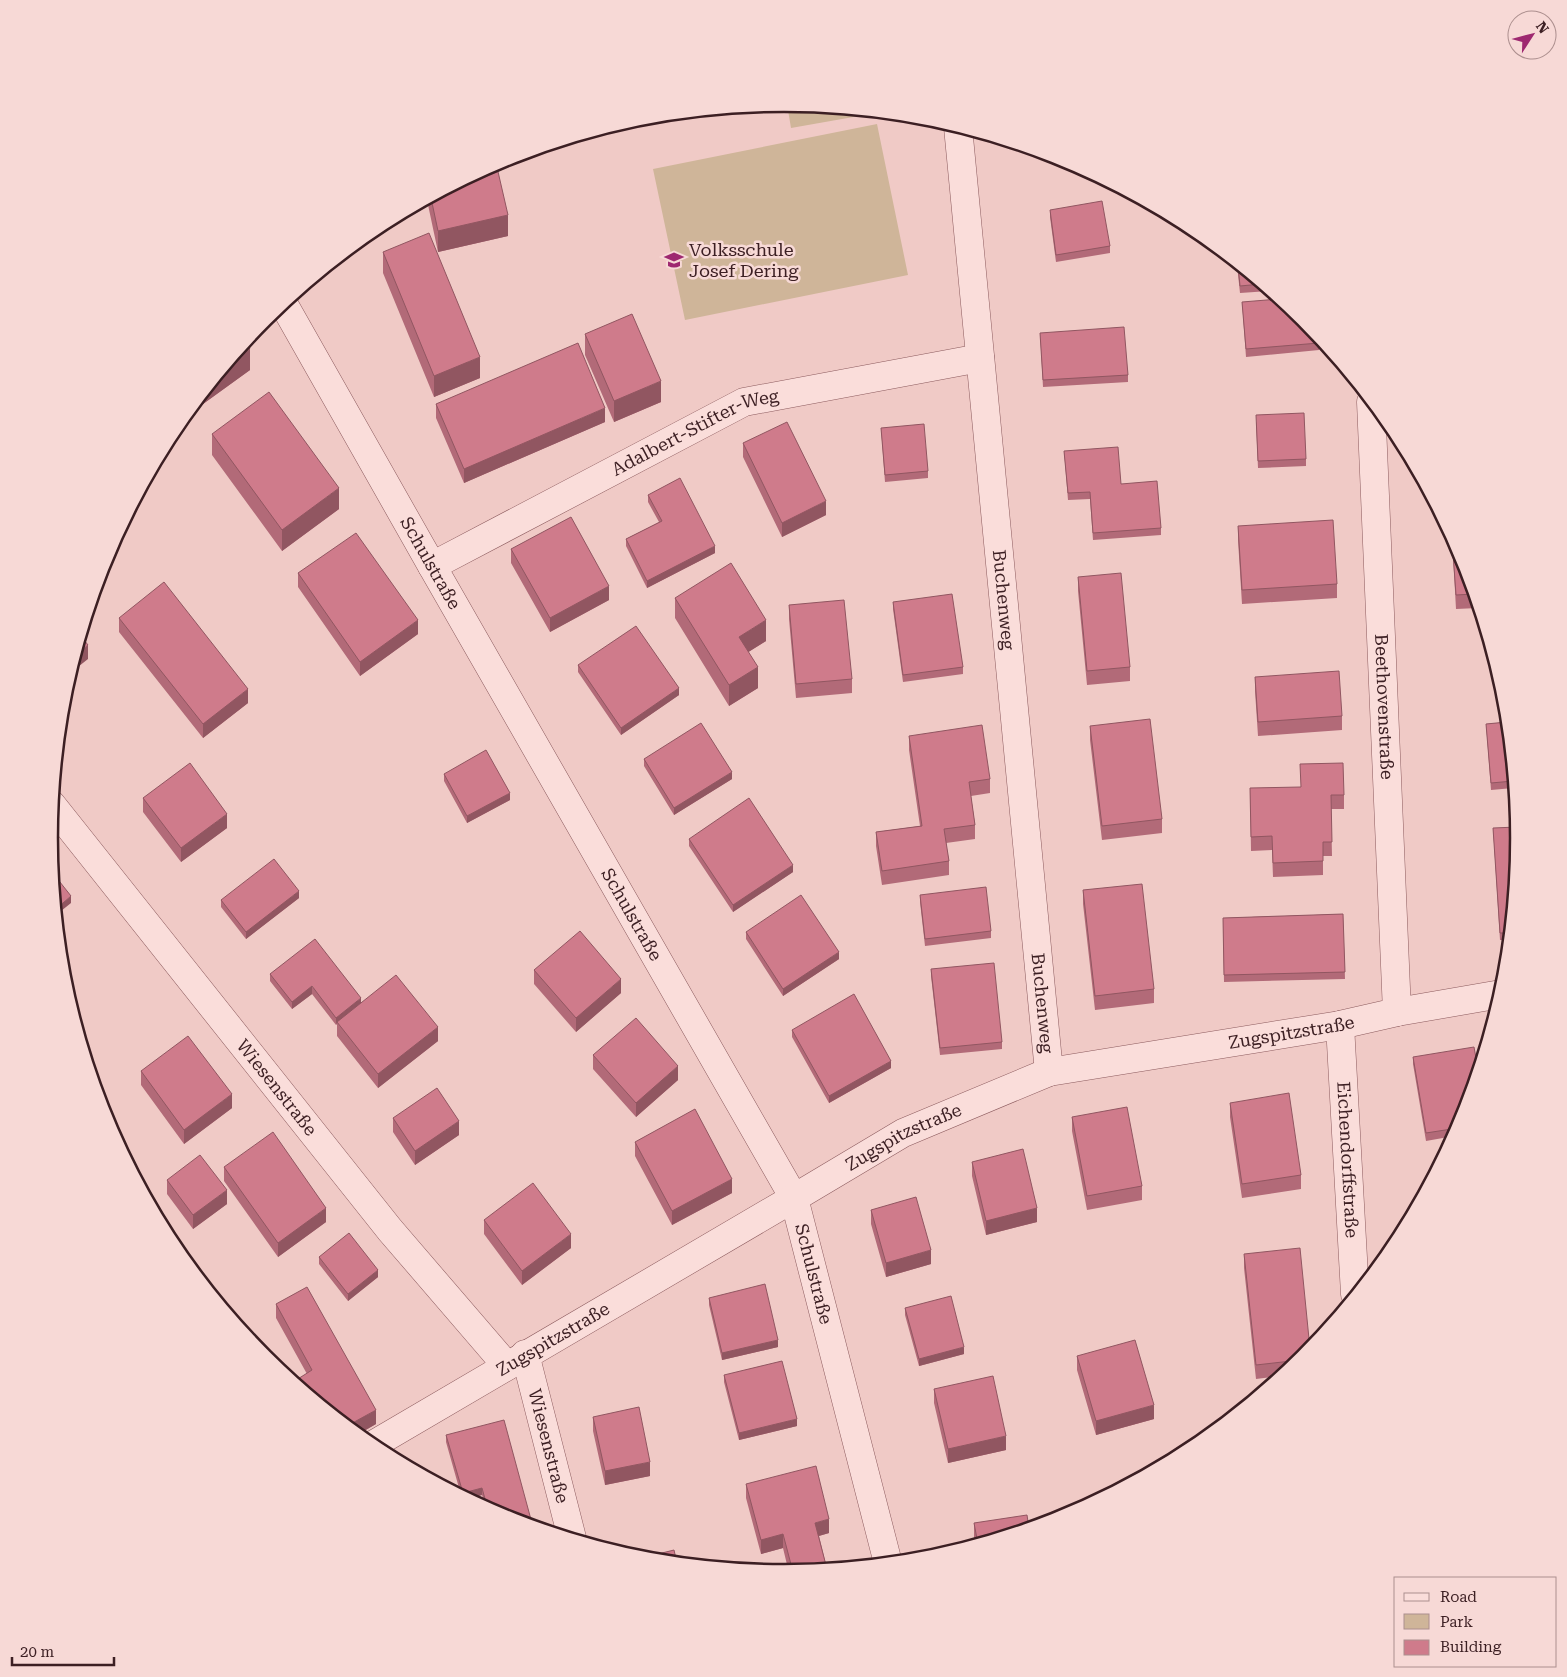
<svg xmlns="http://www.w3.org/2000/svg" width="1567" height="1677" viewBox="0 0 1567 1677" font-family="'Roboto Serif',serif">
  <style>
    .green { fill: #cfb599 }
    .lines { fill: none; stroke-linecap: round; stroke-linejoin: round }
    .minor-casing { stroke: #8c5b5e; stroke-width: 29 }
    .minor { stroke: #faddda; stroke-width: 28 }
    .wall { fill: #b26a78 }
    .shaded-wall { fill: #915661 }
    .building { fill: #cf7b8b; stroke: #915661 }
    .labels { text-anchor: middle; stroke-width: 5; stroke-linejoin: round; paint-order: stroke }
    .poi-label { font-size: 18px; fill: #3c1f23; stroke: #f7d9d6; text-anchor: start }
    .street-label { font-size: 18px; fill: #3c1f23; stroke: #f7d9d6 }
    .rim { fill: none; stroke: #3c1f23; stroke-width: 2.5 }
  </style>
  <rect width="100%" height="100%" fill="#f0cac6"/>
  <path class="green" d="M 787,104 L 876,113 L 791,128 Z
    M 877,124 L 908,275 L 685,320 L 653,169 Z"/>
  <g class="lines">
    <g class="minor-casing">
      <g id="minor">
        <path id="s1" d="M 958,127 L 1049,1072"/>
        <path id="s2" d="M 283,303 L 432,566 L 794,1198 L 888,1563"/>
        <path id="s3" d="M 1371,402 L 1397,1012"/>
        <path id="s4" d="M 432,566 L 744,402 L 980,358"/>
        <path id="s5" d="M 52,805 L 390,1230 L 507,1366"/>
        <path id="s6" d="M 1340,1025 L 1355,1294"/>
        <path id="s7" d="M 525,1354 L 572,1538"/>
        <path id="s8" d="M 371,1446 L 794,1198 L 903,1133 L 1049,1072 L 1340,1025 L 1397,1012 L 1501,994"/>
      </g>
    </g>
    <use href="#minor" class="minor"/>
  </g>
  <path class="wall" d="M 496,163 L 508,236 L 438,252 L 427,200 Z
    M 1072,164 L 1087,172 L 1073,172 Z
    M 1050,210 L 1110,246 L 1110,253 L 1056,262 L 1050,217 Z
    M 383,252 L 480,378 L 434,397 L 383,273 Z
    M 1237,265 L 1269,291 L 1240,293 Z
    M 1242,302 L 1319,343 L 1319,350 L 1246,357 Z
    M 1040,333 L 1128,375 L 1128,382 L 1043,387 Z
    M 585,334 L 661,402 L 614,422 L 585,355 Z
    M 245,342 L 250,370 L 203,404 L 199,398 Z
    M 436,404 L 605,422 L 464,483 L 436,418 Z
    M 1256,422 L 1306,459 L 1306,466 L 1258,468 Z
    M 881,428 L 928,471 L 928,478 L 885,482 Z
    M 212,434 L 339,509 L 282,551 L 212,455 Z
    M 743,443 L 826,515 L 782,537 L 743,457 Z
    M 1064,451 L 1121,484 L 1161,528 L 1161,535 L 1093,540 L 1090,499 L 1068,500 Z
    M 648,495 L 715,553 L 647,588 L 626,546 L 626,539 L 659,522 L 648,502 Z
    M 1238,526 L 1337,584 L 1337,598 L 1242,604 L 1238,540 Z
    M 1452,537 L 1462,558 L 1478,608 L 1456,609 Z
    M 511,549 L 609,600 L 550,632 L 511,563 Z
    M 298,573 L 418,634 L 360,676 L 298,587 Z
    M 1078,577 L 1130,667 L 1130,681 L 1087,685 L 1078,591 Z
    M 675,598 L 766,641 L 748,652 L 758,688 L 729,706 L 675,618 Z
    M 893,602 L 963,667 L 963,674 L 903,682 L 893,609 Z
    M 789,605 L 852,679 L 852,693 L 796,698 L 789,619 Z
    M 119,618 L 248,703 L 203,738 L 119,632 Z
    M 578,665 L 679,695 L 621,735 L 578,672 Z
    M 1255,677 L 1342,716 L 1342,730 L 1258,736 L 1255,691 Z
    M 1507,722 L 1513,788 L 1491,790 L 1486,724 Z
    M 1090,726 L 1162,819 L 1162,833 L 1102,840 L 1090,740 Z
    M 909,736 L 990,779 L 990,793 L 971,796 L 975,825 L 975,839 L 946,843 L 949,861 L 949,875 L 882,885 L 876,846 L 876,832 L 920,826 L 909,750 Z
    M 644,759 L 732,779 L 674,815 L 644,766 Z
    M 444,774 L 510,800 L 467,823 L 444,781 Z
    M 1250,788 L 1344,795 L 1344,809 L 1331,809 L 1332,856 L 1323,856 L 1323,875 L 1273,877 L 1272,850 L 1251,851 Z
    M 143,798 L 227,828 L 181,862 L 143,812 Z
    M 1493,828 L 1518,839 L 1508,940 L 1500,940 Z
    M 689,839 L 793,872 L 733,912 L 689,846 Z
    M 1083,890 L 1154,989 L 1154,1003 L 1095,1010 L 1083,904 Z
    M 920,895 L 991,931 L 991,938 L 925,946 L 920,902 Z
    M 299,898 L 246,939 L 221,907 L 221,900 Z
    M 1343,914 L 1345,979 L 1224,982 L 1223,918 Z
    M 746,932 L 839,959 L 783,996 L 746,939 Z
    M 931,969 L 1002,1042 L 1002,1049 L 940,1055 L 931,976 Z
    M 534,970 L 621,993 L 576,1032 L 534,984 Z
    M 270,974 L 361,1002 L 438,1041 L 378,1088 L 337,1036 L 337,1024 L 336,1025 L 312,994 L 292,1009 L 270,981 Z
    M 792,1030 L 891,1068 L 829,1103 L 792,1037 Z
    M 593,1055 L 678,1080 L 636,1117 L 593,1069 Z
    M 1413,1057 L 1462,1120 L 1454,1136 L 1426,1141 L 1413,1064 Z
    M 141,1071 L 232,1108 L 184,1144 L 141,1085 Z
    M 1230,1103 L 1301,1175 L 1301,1189 L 1242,1198 L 1230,1117 Z
    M 1072,1117 L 1142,1186 L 1142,1200 L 1087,1210 L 1072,1131 Z
    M 393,1118 L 459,1135 L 415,1165 L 393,1132 Z
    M 635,1142 L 732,1193 L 672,1225 L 635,1156 Z
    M 972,1162 L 1037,1222 L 986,1235 L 972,1176 Z
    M 224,1167 L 326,1222 L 278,1257 L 224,1181 Z
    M 167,1180 L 227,1204 L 193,1229 L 167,1194 Z
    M 871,1210 L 931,1264 L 886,1277 L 871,1224 Z
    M 484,1220 L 571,1248 L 522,1285 L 484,1234 Z
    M 1244,1254 L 1303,1358 L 1281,1376 L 1256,1379 L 1244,1268 Z
    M 319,1257 L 378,1277 L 348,1301 L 319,1264 Z
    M 709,1298 L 778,1347 L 722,1360 L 709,1305 Z
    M 276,1304 L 376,1424 L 357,1435 L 293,1382 L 307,1374 L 276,1318 Z
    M 905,1308 L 964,1354 L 919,1366 L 905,1315 Z
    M 1077,1356 L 1154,1419 L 1096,1435 L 1077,1370 Z
    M 724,1375 L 797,1426 L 739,1440 L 724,1382 Z
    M 934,1389 L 1006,1450 L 948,1463 L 934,1403 Z
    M 593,1417 L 650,1476 L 605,1485 L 593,1431 Z
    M 446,1435 L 502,1517 L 486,1508 L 482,1495 L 468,1499 L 461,1495 L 446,1442 Z
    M 746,1484 L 829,1533 L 819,1536 L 827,1569 L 789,1573 L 783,1548 L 761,1554 L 746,1498 Z
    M 974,1523 L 1029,1528 L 976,1544 L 974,1537 Z"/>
  <path class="shaded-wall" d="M 508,215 L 508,236 L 438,252 L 438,231 Z
    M 250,349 L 250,370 L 203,404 L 203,393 L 223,369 Z
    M 480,357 L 480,378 L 434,397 L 434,376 Z
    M 661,381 L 661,402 L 614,422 L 614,401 Z
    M 605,408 L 605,422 L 464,483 L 464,469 Z
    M 339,488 L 339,509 L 282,551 L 282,530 Z
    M 826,501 L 826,515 L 782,537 L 782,523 Z
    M 715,546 L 715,553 L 647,588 L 647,581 Z
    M 609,586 L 609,600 L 550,632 L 550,618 Z
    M 418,620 L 418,634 L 360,676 L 360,662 Z
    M 766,620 L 766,641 L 739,658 L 739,637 Z
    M 88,645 L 88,659 L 69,674 L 75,656 Z
    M 758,667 L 758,688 L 729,706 L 729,685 Z
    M 679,688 L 679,695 L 621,735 L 621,728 Z
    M 248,689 L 248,703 L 203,738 L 203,724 Z
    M 732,772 L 732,779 L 674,815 L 674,808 Z
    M 510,793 L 510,800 L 467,823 L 467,816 Z
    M 227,814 L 227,828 L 181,862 L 181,848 Z
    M 793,865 L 793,872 L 733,912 L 733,905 Z
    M 299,891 L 299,898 L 246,939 L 246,932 Z
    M 71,896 L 71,903 L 56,915 L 56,909 Z
    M 839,952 L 839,959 L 783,996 L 783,989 Z
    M 621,979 L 621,993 L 576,1032 L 576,1018 Z
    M 312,986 L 312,994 L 292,1009 L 292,1002 Z
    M 361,998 L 361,1005 L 337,1022 L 336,1025 L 336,1018 Z
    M 438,1027 L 438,1041 L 378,1088 L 378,1074 Z
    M 891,1061 L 891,1068 L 829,1103 L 829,1096 Z
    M 678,1066 L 678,1080 L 636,1117 L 636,1103 Z
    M 232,1094 L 232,1108 L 184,1144 L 184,1130 Z
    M 459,1121 L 459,1135 L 415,1165 L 415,1151 Z
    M 732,1179 L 732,1193 L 672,1225 L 672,1211 Z
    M 227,1190 L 227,1204 L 193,1229 L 193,1215 Z
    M 326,1208 L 326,1222 L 278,1257 L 278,1243 Z
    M 1037,1208 L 1037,1222 L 986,1235 L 986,1221 Z
    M 571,1234 L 571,1248 L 522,1285 L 522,1271 Z
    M 931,1250 L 931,1264 L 886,1277 L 886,1263 Z
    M 378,1270 L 378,1277 L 348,1301 L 348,1294 Z
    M 778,1340 L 778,1347 L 722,1360 L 722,1353 Z
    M 964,1347 L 964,1354 L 919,1366 L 919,1359 Z
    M 1154,1405 L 1154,1419 L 1096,1435 L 1096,1421 Z
    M 376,1410 L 376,1424 L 357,1435 L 347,1426 Z
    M 797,1419 L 797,1426 L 739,1440 L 739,1433 Z
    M 1006,1436 L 1006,1450 L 948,1463 L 948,1449 Z
    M 650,1462 L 650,1476 L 605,1485 L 605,1471 Z
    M 482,1488 L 482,1495 L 468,1499 L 463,1496 L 463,1493 Z
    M 829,1519 L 829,1533 L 815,1537 L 815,1523 Z
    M 783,1534 L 783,1548 L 761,1554 L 761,1540 Z"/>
  <path class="building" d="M 496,163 L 508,215 L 438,231 L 431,198 Z
    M 1102,201 L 1110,246 L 1056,255 L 1050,210 Z
    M 429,233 L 480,357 L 434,376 L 383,252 Z
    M 1238,265 L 1261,284 L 1240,286 Z
    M 1279,299 L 1303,319 L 1318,337 L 1319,343 L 1246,349 L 1242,302 Z
    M 632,314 L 661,381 L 614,401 L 585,334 Z
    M 1124,327 L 1128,375 L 1043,380 L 1040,333 Z
    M 245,342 L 250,349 L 223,369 Z
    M 578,343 L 605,408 L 464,469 L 436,404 Z
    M 269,392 L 339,488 L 282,530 L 212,434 Z
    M 1304,413 L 1306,459 L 1258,461 L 1256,415 Z
    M 787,422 L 826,501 L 782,523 L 743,443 Z
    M 924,424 L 928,471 L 885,475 L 881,428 Z
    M 1118,447 L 1121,484 L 1157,481 L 1161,528 L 1093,533 L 1090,492 L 1068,493 L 1064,451 Z
    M 680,478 L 715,546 L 647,581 L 626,539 L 662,521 L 648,495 Z
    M 571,517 L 609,586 L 550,618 L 511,549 Z
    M 1333,520 L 1337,584 L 1242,590 L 1238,526 Z
    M 356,533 L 418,620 L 360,662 L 298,573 Z
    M 1452,539 L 1462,558 L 1474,594 L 1456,595 Z
    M 731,563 L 766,620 L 739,637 L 758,667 L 729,685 L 675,598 Z
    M 1121,573 L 1130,667 L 1087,671 L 1078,577 Z
    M 164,582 L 248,689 L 203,724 L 119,618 Z
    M 952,594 L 963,667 L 903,675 L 893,602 Z
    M 844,600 L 852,679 L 796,684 L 789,605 Z
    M 636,626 L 679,688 L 621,728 L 578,665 Z
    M 81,636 L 88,645 L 75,656 Z
    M 1339,671 L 1342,716 L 1258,722 L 1255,677 Z
    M 1150,719 L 1162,819 L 1102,826 L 1090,726 Z
    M 1507,722 L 1513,781 L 1491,783 L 1486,724 Z
    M 701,723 L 732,772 L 674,808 L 644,759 Z
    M 982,725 L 990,779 L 969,782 L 975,825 L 944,829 L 949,861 L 882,871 L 876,832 L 922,826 L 909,736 Z
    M 486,750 L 510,793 L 467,816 L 444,774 Z
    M 190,763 L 227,814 L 181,848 L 143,798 Z
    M 1343,763 L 1344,795 L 1331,795 L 1332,842 L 1323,842 L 1323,861 L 1273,863 L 1272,836 L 1251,837 L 1250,788 L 1301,787 L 1300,764 Z
    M 749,798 L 793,865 L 733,905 L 689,839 Z
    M 1517,827 L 1518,839 L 1509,933 L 1500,933 L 1493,828 Z
    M 274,859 L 299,891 L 246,932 L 221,900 Z
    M 52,872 L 71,896 L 56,909 Z
    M 1142,884 L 1154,989 L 1095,996 L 1083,890 Z
    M 986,887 L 991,931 L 925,939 L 920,895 Z
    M 801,895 L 839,952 L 783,989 L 746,932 Z
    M 1343,914 L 1345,972 L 1224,975 L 1223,918 Z
    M 580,931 L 621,979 L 576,1018 L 534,970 Z
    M 315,939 L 361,998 L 336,1018 L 312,986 L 292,1002 L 270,974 Z
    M 994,963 L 1002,1042 L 940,1048 L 931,969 Z
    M 396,975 L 438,1027 L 378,1074 L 337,1022 Z
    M 854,994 L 891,1061 L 829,1096 L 792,1030 Z
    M 636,1018 L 678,1066 L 636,1103 L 593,1055 Z
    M 188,1036 L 232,1094 L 184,1130 L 141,1071 Z
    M 1474,1047 L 1478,1069 L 1462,1120 L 1458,1128 L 1426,1133 L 1413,1057 Z
    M 437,1088 L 459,1121 L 415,1151 L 393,1118 Z
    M 1289,1093 L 1301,1175 L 1242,1184 L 1230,1103 Z
    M 1127,1107 L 1142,1186 L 1087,1196 L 1072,1117 Z
    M 695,1109 L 732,1179 L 672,1211 L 635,1142 Z
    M 273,1132 L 326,1208 L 278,1243 L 224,1167 Z
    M 1023,1149 L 1037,1208 L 986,1221 L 972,1162 Z
    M 200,1155 L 227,1190 L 193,1215 L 167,1180 Z
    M 533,1183 L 571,1234 L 522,1271 L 484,1220 Z
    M 916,1197 L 931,1250 L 886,1263 L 871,1210 Z
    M 349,1233 L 378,1270 L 348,1294 L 319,1257 Z
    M 1300,1248 L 1310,1349 L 1300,1360 L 1256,1365 L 1244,1254 Z
    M 765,1284 L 778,1340 L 722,1353 L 709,1298 Z
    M 307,1287 L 376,1410 L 347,1426 L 293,1382 L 312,1370 L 276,1304 Z
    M 951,1296 L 964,1347 L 919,1359 L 905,1308 Z
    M 1135,1340 L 1154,1405 L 1096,1421 L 1077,1356 Z
    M 782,1361 L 797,1419 L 739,1433 L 724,1375 Z
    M 993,1376 L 1006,1436 L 948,1449 L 934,1389 Z
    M 639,1407 L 650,1462 L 605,1471 L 593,1417 Z
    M 504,1420 L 533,1527 L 502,1517 L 488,1510 L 482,1488 L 463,1493 L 446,1435 Z
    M 816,1466 L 829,1519 L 815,1523 L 827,1569 L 793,1572 L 783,1534 L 761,1540 L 746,1484 Z
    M 1027,1515 L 1029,1528 L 978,1544 L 974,1523 Z
    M 674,1550 L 677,1563 L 638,1559 Z"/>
  <defs>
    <g id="school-bare" transform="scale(1.5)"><path d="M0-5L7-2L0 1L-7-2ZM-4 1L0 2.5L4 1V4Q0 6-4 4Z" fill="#9e2870" stroke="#f7d9d6" stroke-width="2.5" paint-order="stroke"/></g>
  </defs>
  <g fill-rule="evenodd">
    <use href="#school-bare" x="674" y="260"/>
  </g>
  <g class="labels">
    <g class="poi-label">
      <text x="689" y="256">Volksschule<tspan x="689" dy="21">Josef Dering</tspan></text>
    </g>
    <g class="street-label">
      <text dy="6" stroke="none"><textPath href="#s4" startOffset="296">Adalbert-Stifter-Weg</textPath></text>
      <text dy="6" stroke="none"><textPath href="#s2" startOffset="299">Schulstraße</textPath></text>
      <text dy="6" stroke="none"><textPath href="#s1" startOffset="475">Buchenweg</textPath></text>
      <text dy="6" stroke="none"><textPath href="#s3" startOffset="305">Beethovenstraße</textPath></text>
      <text dy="6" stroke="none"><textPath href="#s2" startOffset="704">Schulstraße</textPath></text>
      <text dy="6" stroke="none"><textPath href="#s1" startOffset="880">Buchenweg</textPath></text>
      <text dy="6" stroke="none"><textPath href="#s8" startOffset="1021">Zugspitzstraße</textPath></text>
      <text dy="6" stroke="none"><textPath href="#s5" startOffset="361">Wiesenstraße</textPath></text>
      <text dy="6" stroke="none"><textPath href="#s8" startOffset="616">Zugspitzstraße</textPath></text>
      <text dy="6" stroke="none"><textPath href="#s6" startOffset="135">Eichendorffstraße</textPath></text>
      <text dy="6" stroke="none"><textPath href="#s2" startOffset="1109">Schulstraße</textPath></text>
      <text dy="6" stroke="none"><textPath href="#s8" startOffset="211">Zugspitzstraße</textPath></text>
      <text dy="6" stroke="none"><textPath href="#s7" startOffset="95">Wiesenstraße</textPath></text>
    </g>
  </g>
  <path d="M0 0H1567V1677H0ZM58 838a726 726 0 1 1 1452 0a726 726 0 1 1-1452 0Z" fill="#f7d9d6" fill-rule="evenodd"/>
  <path class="rim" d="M58 838a726 726 0 1 1 1452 0a726 726 0 1 1-1452 0Z"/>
  <rect x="1394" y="1577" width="162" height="90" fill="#f7d9d6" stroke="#ac8f8e"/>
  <rect x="1404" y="1593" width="25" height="8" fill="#faddda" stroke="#ac8f8e"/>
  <text x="1440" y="1602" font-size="15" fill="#3c1f23">Road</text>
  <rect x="1404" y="1614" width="25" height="15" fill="#cfb599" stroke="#ac8f8e"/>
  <text x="1440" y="1627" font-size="15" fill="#3c1f23">Park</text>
  <rect x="1404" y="1640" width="25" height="15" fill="#cf7b8b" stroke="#ac8f8e"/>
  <text x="1440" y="1652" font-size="15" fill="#3c1f23">Building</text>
  <g transform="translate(1532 35) rotate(54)"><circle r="24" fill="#f7d9d6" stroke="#ac8f8e"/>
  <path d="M0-4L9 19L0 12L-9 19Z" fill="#9e2870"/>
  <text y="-8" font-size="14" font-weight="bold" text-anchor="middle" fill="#3c1f23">N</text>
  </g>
  <path d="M12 1657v8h102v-8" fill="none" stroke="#3c1f23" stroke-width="2.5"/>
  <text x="20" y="1657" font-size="15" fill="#3c1f23" stroke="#f7d9d6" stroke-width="4" paint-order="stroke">20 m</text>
</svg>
